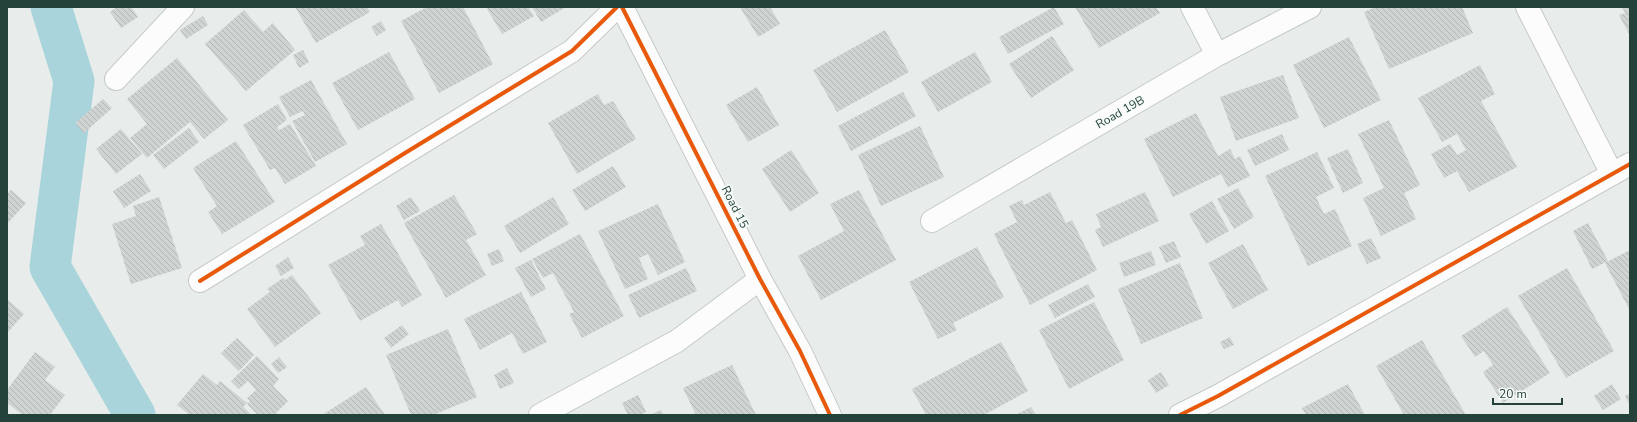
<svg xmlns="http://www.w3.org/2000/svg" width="1637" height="422" viewBox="0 0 1637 422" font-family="'Nunito Sans',sans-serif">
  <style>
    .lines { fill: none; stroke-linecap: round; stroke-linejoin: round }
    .river { stroke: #a9d4db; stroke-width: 41 }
    .building { fill: url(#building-back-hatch) }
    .minor-casing { stroke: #c5cac8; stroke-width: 24 }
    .minor { stroke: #fcfcfc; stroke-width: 22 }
    .cycleway-casing { stroke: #f7fbf9; stroke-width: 6 }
    .cycleway { stroke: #e8590c; stroke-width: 4 }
    .labels { text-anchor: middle; stroke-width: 3.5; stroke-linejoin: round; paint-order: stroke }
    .street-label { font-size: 12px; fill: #24423a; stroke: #f7fbf9 }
  </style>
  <defs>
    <pattern id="building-back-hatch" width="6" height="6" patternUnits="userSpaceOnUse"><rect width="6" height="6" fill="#cfd4d2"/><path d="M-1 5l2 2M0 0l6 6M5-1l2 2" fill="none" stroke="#b2b7b5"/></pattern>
  </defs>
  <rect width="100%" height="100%" fill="#e8edeb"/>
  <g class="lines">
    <path class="river" d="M 51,7 L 74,81 L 50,267 L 135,415"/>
  </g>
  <path class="building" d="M 117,7 L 131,7 L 138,17 L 121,28 L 110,12 Z
    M 295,7 L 367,7 L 370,12 L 316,43 Z
    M 427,7 L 463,7 L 493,64 L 439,93 L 401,21 Z
    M 486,7 L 528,7 L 534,16 L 502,34 Z
    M 532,7 L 566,7 L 541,22 Z
    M 740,7 L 770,7 L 780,24 L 758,37 Z
    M 1054,7 L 1064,24 L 1008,54 L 999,37 Z
    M 1075,7 L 1156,7 L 1160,13 L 1099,48 Z
    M 1376,7 L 1462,7 L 1473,33 L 1389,69 L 1364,12 Z
    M 1622,7 L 1630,7 L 1630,36 L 1619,15 L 1625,13 Z
    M 244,10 L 263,32 L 273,23 L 295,50 L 246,91 L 205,44 Z
    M 203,16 L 208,25 L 186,39 L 180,30 Z
    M 381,21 L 386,30 L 377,36 L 371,27 Z
    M 885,30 L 909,72 L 837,112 L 813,70 Z
    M 1052,36 L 1074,70 L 1031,98 L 1009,64 Z
    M 1349,37 L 1381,100 L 1324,128 L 1293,65 Z
    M 303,50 L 309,62 L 299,68 L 293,55 Z
    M 389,52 L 415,99 L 358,130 L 332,83 Z
    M 975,52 L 992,82 L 938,112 L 921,82 Z
    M 177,58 L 228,120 L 204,139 L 190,122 L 147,158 L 130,138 L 147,124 L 127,99 Z
    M 1480,65 L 1495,94 L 1481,101 L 1517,167 L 1469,192 L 1457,171 L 1444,178 L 1431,154 L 1450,144 L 1457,155 L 1466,150 L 1457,134 L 1442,142 L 1418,98 Z
    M 1283,75 L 1299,118 L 1236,141 L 1220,97 Z
    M 311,80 L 347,144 L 315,162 L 292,121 L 305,115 L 303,111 L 290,117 L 279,97 Z
    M 757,87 L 779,125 L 748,142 L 726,105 Z
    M 903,92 L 916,116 L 851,151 L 838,126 Z
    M 598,94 L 604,105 L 613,101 L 636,139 L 577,174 L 548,123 Z
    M 103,99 L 112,108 L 84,133 L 75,123 Z
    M 278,104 L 287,120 L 277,127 L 279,130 L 290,124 L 316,166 L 285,184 L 275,168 L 270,170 L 243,125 Z
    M 1196,113 L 1218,156 L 1230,149 L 1235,159 L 1240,156 L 1250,176 L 1228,187 L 1221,174 L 1173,197 L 1144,139 Z
    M 1389,120 L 1420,185 L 1404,193 L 1416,219 L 1381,236 L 1363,198 L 1384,188 L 1358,134 Z
    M 920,126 L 944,177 L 881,206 L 858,155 Z
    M 189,128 L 199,142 L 164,169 L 153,155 Z
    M 121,129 L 142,154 L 116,174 L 96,149 Z
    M 1282,134 L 1289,150 L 1255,166 L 1247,150 Z
    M 236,141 L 275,202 L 222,234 L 208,212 L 217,206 L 193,168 Z
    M 1348,149 L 1363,183 L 1343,193 L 1327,158 Z
    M 791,150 L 819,193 L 790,212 L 762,169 Z
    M 1317,152 L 1334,188 L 1316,197 L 1324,214 L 1335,209 L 1352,246 L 1308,266 L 1265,176 Z
    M 613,166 L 626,187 L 585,211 L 572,190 Z
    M 140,174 L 151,191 L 124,208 L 113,191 Z
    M 1238,188 L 1254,217 L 1234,229 L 1217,199 Z
    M 11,190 L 26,203 L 7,224 L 7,194 Z
    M 859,190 L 896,260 L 821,300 L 798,256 L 844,231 L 830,204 Z
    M 1050,192 L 1066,223 L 1072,220 L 1097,270 L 1030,305 L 994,234 L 1017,222 L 1009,206 L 1022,200 L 1024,205 Z
    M 1145,192 L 1159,221 L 1103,247 L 1095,230 L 1101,227 L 1096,214 Z
    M 454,195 L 477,234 L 466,240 L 486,275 L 446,298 L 404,223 Z
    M 159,197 L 182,268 L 131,284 L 112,224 L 136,216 L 133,206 Z
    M 411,197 L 420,211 L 404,220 L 396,206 Z
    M 553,197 L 569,224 L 520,253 L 504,226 Z
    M 1212,201 L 1229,231 L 1206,244 L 1189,214 Z
    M 658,204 L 685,262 L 658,275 L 648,254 L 639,258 L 648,279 L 625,289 L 598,231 Z
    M 1588,223 L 1608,261 L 1592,269 L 1573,231 Z
    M 381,224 L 422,295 L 402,307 L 398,300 L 360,321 L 328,265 L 365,245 L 360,236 Z
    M 580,234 L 624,316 L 582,338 L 569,314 L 574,312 L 553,273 L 543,278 L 532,259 Z
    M 1371,238 L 1381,258 L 1367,264 L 1357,244 Z
    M 1174,241 L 1181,257 L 1166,263 L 1159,247 Z
    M 1243,244 L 1268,290 L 1233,309 L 1208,263 Z
    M 977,247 L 1004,297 L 953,323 L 957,330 L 938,339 L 909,282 Z
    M 499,249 L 504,261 L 492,266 L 487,254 Z
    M 1630,250 L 1630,311 L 1605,263 Z
    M 1151,251 L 1156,265 L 1124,277 L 1119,263 Z
    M 288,257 L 294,268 L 281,276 L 275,266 Z
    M 531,260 L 546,289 L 531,297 L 515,268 Z
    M 1180,263 L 1203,318 L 1141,344 L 1118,289 Z
    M 686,268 L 697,291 L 639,318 L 628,295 Z
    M 1567,268 L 1614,351 L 1566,378 L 1518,296 Z
    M 292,275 L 321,313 L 275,347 L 247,309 L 270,292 L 267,289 L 283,278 L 285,280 Z
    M 1088,284 L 1095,297 L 1055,318 L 1048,305 Z
    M 521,292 L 547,342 L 523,354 L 512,333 L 480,350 L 464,319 Z
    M 7,299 L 24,314 L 7,333 Z
    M 1094,302 L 1124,360 L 1069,389 L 1039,330 Z
    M 1507,307 L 1550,373 L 1503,403 L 1483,372 L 1493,365 L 1484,351 L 1475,357 L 1461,336 Z
    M 402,325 L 409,334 L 391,348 L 384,338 Z
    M 448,329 L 477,397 L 433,415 L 411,415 L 386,355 Z
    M 1230,337 L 1234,345 L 1224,349 L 1220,342 Z
    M 237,338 L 254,355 L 239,371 L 221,353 Z
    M 1422,340 L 1466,415 L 1404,415 L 1376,366 Z
    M 1001,342 L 1028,391 L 984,415 L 926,415 L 912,389 Z
    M 35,352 L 55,367 L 45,380 L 65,395 L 50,415 L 23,415 L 7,403 L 7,390 Z
    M 257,356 L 279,379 L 273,386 L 288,401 L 274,415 L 258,415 L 247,404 L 250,401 L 247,398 L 256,390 L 248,381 L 239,389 L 231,381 Z
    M 279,357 L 287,367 L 278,373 L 271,364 Z
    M 732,365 L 756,415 L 696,415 L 683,388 Z
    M 507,368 L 514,383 L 500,389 L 494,375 Z
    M 1161,372 L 1169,385 L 1156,393 L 1148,380 Z
    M 203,374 L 217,385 L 220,381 L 247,403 L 243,407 L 250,413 L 248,415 L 190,415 L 177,405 Z
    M 1348,384 L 1365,415 L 1306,415 L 1302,408 Z
    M 1612,384 L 1621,399 L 1603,410 L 1594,396 Z
    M 366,387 L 385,415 L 322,415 Z
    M 1630,393 L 1630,406 L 1625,396 Z
    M 638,395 L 646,412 L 640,415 L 628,415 L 622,403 Z
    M 1031,407 L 1036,415 L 1015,415 Z
    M 661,410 L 664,415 L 650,415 Z"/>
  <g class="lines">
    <g class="minor-casing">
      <path id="minor" d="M 622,7 L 760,279 L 800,351 L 830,415
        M 1192,7 L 1217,55
        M 1527,7 L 1612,174
        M 116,79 L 183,7
        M 932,221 L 1217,55 L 1310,7
        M 200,281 L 405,153 L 572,51 L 617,7
        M 540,415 L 677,341 L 760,279
        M 1180,415 L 1218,396 L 1630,164"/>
    </g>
    <use href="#minor" class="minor"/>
    <g class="cycleway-casing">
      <path id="cycleway" d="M 622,7 L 760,279 L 800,351 L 830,415
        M 200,281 L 405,153 L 572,51 L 617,7
        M 1180,415 L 1218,396 L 1630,164"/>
    </g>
    <use href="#cycleway" class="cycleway"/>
  </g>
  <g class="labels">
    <g class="street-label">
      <text transform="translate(1120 112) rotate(-30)" y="4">Road 19B</text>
      <text transform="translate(735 207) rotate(63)" y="4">Road 15</text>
    </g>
  </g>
  <rect width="1637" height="422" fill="none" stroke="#24423a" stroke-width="16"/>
  <path d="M1493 398v6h69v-6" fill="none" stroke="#24423a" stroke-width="2"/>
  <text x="1499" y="398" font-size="12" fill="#24423a" stroke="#f7fbf9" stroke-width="3" paint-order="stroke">20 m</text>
</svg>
